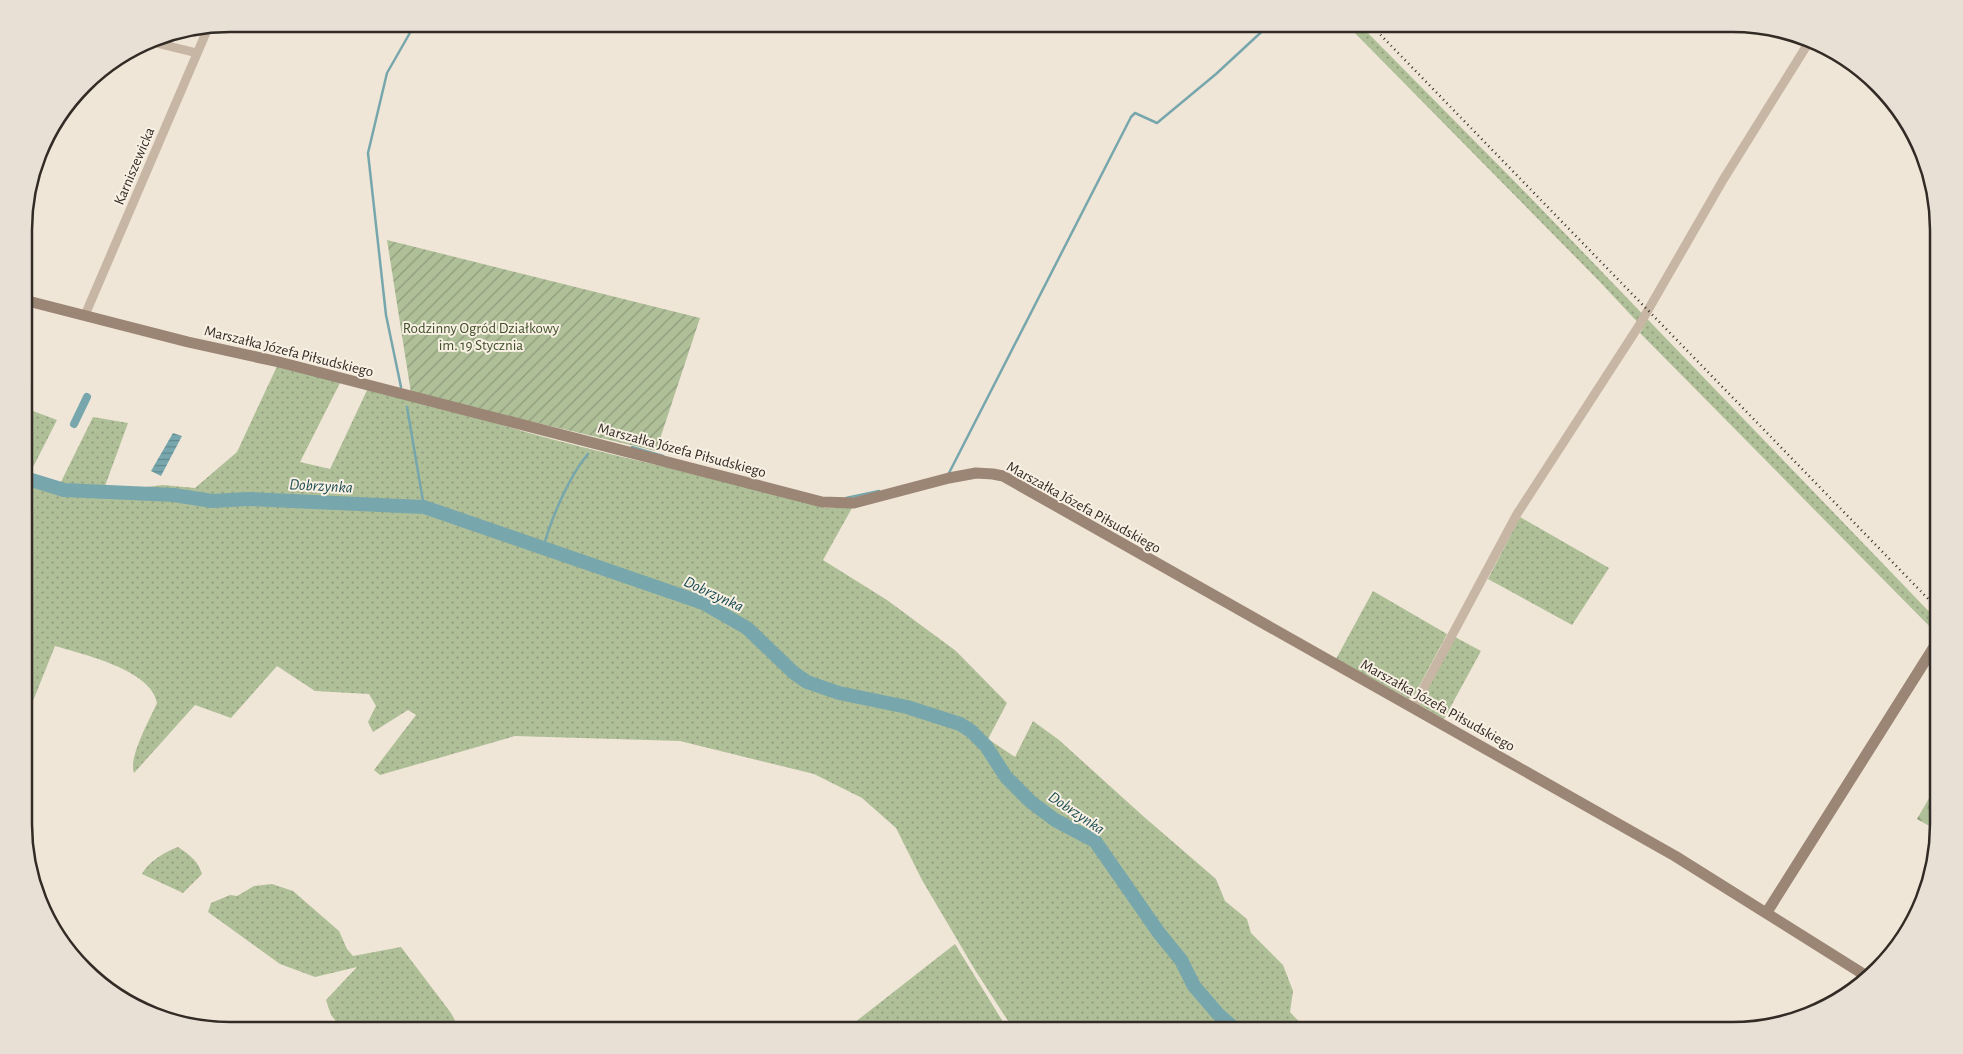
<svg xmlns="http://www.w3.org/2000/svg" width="1963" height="1054" viewBox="0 0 1963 1054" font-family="'Alegreya Sans',sans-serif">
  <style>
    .grass { fill: url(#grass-dots) }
    .forest { fill: url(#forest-firs) }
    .garden { fill: url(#garden-furrows) }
    .water { fill: url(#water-rules) }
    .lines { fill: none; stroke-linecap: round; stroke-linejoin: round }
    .stream { stroke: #77a7ad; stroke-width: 2.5 }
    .canal { stroke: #77a7ad; stroke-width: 8 }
    .river { stroke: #77a7ad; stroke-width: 14 }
    .street { stroke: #c8b6a4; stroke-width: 9 }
    .secondary { stroke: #9b8575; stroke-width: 11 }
    .rail { stroke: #332b25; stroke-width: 2.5; stroke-dasharray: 1 4; stroke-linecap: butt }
    .labels { text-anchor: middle; stroke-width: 4; stroke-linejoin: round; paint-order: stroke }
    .street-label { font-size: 15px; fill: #332b25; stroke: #f8f0e3 }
    .park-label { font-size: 15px; fill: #40512a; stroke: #f8f0e3 }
    .water-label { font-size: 16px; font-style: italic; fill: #1c4d54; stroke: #f8f0e3 }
    .rim { fill: none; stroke: #332b25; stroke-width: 2.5 }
  </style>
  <defs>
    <pattern id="grass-dots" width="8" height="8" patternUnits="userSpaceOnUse" patternTransform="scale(1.25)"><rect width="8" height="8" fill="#afbf98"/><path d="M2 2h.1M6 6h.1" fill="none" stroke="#8f9b7c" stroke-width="1.8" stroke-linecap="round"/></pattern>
    <pattern id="forest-firs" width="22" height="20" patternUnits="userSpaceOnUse" patternTransform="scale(1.25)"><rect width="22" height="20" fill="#afbf98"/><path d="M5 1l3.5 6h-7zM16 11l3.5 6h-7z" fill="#8f9b7c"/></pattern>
    <pattern id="garden-furrows" width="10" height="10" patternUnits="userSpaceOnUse" patternTransform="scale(1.25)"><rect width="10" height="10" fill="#afbf98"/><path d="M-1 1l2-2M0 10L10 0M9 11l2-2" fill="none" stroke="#8f9b7c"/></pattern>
    <pattern id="water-rules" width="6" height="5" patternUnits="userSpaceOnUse" patternTransform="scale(1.25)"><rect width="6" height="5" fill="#77a7ad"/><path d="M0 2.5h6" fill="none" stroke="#62888d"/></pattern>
  </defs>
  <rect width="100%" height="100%" fill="#f0e6d7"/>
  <path class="grass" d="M 1346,24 L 1359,24 L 1526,193 L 1939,622 L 1939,636 L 1640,333 L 1643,328 L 1600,282 Z
    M 279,362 L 342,379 L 300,462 L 330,469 L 369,386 C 420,400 471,416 522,431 C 621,459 722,479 822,502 L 824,508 L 852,508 L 823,560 L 887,600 L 956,651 L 1007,703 L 988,739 L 1015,757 L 1033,721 L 1059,740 L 1143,816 L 1216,879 L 1225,901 L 1247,919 L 1251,933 L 1283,965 L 1293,991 L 1290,1012 L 1307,1030 L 1014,1030 L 975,970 L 922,880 L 896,828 L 862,798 L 814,774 L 688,743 L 680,741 L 515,736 L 380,775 L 374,770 L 416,715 L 408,710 L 373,732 L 368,722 L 376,706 L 369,694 L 315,691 L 277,666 L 231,718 L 195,705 L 134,773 C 128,758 150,719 157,703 C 152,670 82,654 55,646 L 25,721 L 25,408 L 57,420 L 28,477 L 59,486 L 93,417 L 128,423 L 105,486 L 137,488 L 163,485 L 195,488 L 237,452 Z
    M 1520,517 L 1609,568 L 1572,625 L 1488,579 Z
    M 1373,591 L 1447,634 L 1415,694 L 1409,699 L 1336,659 Z
    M 1455,637 L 1481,651 L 1444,719 L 1419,705 Z
    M 178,847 C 190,855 198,861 202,874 L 183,893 L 142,874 C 149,861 165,852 178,847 Z
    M 272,884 L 293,891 L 339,931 L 347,949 L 353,956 L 401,947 L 451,1013 L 460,1030 L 343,1030 L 331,1015 L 326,1000 L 357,967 L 315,977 L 280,964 L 208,912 L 211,903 L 230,895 L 237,896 L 254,886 Z
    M 955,944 L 1008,1030 L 845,1030 Z"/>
  <path class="forest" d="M 1939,781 L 1939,824 L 1938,831 L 1917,819 Z"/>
  <path class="garden" d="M 387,240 L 700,318 L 656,451 L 411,393 Z"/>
  <path class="water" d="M 173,433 L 182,436 L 161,476 L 151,471 Z"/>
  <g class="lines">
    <path class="stream" d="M 401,387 L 386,315 L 368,153 L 387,73 L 415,24
      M 407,407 L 424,507
      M 632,447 L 663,456
      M 949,473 L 1131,117 L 1135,113 L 1157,123 L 1216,74 L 1270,24
      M 846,498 L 879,491
      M 543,549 C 550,521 569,476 588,454"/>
    <path class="canal" d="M 74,424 L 87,397"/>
    <path class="river" d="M 25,478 L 64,490 L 174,495 L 212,501 L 248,499 L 424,507 L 703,603 L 747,628 L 794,673 L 807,682 L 839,693 L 907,707 L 960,724 L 971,731 L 986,746 L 1006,777 L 1031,802 L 1055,820 L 1095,841 L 1159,933 L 1181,960 L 1194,986 L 1218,1014 L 1236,1030"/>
    <path class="street" d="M 148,41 L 197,53
      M 85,315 L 208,28
      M 1413,708 L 1517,514 L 1640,324 L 1723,180 L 1809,42"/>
    <path class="secondary" d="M 24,300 L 188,342 L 279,362 L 822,502 L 854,503 L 949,478 L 976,473 L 993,474 L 1003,476 L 1675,856 L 1868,977
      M 1767,912 L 1939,639"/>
    <path class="rail" d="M 1370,24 L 1939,610"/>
  </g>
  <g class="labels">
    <g class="street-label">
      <text transform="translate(134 166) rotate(-67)" y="5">Karniszewicka</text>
      <text transform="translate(289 351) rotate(14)" y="5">Marszałka Józefa Piłsudskiego</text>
      <text transform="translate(682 450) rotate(15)" y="5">Marszałka Józefa Piłsudskiego</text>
      <text transform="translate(1084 507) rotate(29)" y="5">Marszałka Józefa Piłsudskiego</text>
      <text transform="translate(1438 705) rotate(29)" y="5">Marszałka Józefa Piłsudskiego</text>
    </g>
    <g class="park-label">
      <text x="481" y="333">Rodzinny Ogród Działkowy<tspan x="481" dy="17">im. 19 Stycznia</tspan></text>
    </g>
    <g class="water-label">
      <text transform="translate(321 485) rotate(3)" y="6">Dobrzynka</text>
      <text transform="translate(714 593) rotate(25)" y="6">Dobrzynka</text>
      <text transform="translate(1077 812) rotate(34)" y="6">Dobrzynka</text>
    </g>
  </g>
  <path d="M0 0H1963V1054H0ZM230 32H1732A198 198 0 0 1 1930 230V824A198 198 0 0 1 1732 1022H230A198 198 0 0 1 32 824V230A198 198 0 0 1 230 32Z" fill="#e8e0d4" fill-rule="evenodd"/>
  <path class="rim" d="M230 32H1732A198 198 0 0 1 1930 230V824A198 198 0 0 1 1732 1022H230A198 198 0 0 1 32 824V230A198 198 0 0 1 230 32Z"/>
</svg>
